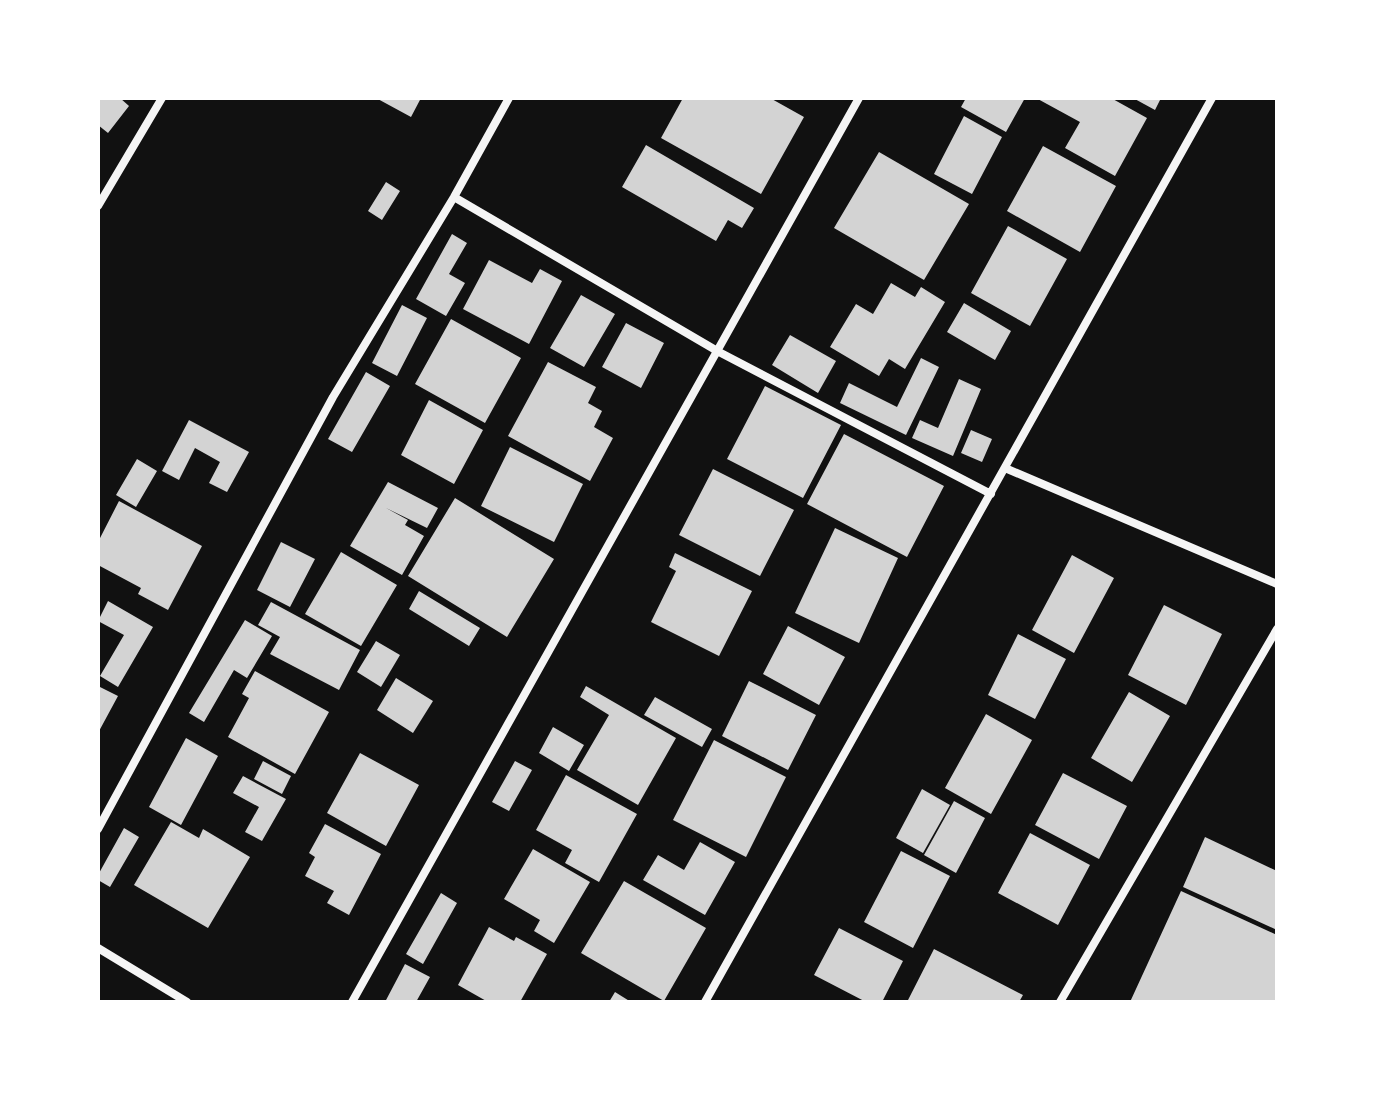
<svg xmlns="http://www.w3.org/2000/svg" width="1375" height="1100" viewBox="0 0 1375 1100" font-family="'Times New Roman',serif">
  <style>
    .building { fill: #d3d3d3 }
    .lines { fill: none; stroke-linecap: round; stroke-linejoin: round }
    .minor { stroke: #f5f5f5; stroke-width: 8 }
  </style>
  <rect width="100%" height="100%" fill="#111"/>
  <path class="building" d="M 98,98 L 120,98 L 129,106 L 108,133 L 98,125 Z
    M 376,98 L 421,98 L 411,117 Z
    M 683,98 L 770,98 L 804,117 L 761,194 L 661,138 Z
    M 966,98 L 1025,98 L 1006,132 L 961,107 Z
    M 1036,98 L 1111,98 L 1147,118 L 1115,176 L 1065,148 L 1080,122 Z
    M 1133,98 L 1161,98 L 1155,110 Z
    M 964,116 L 1002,137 L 972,194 L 934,174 Z
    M 646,145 L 754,208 L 742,228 L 728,220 L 716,241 L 622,187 Z
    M 1043,146 L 1116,186 L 1080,252 L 1007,211 Z
    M 879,152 L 969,204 L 924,280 L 834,228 Z
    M 386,182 L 400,191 L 382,220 L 368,211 Z
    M 1008,226 L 1067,259 L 1030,326 L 971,293 Z
    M 452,234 L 467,243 L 449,274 L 465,283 L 446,316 L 416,299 Z
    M 489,260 L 532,283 L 540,269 L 562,281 L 529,344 L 463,309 Z
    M 891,283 L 915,297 L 921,287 L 945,302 L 905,369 L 889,359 L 879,376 L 830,347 L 856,304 L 873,314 Z
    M 581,295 L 615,314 L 584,367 L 550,348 Z
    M 964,303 L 1011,331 L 995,360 L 947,332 Z
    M 402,305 L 427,318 L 397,376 L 372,363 Z
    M 451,319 L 521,358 L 485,423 L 415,384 Z
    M 626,323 L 664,343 L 641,388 L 602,367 Z
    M 790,335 L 836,361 L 818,393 L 772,365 Z
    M 921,358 L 939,367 L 906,435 L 840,403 L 849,383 L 897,407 Z
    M 548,362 L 596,387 L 588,403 L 602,411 L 594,427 L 613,438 L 590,481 L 508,436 Z
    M 366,372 L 390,386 L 352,452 L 328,439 Z
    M 959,379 L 981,389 L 953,456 L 912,438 L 920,420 L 938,428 Z
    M 765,386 L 841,425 L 803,498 L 727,459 Z
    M 429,400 L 483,430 L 454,484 L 401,455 Z
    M 189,420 L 249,452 L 227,492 L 209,483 L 220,462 L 195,448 L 179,480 L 162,471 Z
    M 971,430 L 992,439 L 982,462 L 961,453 Z
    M 844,434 L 944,486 L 907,557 L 807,504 Z
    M 510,447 L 583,484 L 554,542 L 481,506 Z
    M 137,459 L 157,471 L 136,507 L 116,495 Z
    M 713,469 L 794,510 L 760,576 L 679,535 Z
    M 388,482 L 438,508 L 427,528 L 386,508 L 408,520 L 405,525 L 424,536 L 402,575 L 350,546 Z
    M 455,498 L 554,559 L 507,637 L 408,576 Z
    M 119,501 L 202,546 L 168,610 L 138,594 L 141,588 L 98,565 L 98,542 Z
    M 835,528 L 898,558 L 859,643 L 795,613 Z
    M 281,542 L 315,559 L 290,607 L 257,590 Z
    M 341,552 L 397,585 L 361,646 L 305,614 Z
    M 675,553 L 752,591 L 719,656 L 651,622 L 676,571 L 669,567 Z
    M 1072,555 L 1114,578 L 1074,653 L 1032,630 Z
    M 419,591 L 480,628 L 469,646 L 409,609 Z
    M 108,601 L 153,627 L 118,687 L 100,676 L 124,635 L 98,621 Z
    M 271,602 L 360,650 L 339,690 L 270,654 L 280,637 L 258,625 Z
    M 1164,605 L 1222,634 L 1186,705 L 1128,675 Z
    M 245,620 L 272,636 L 247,678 L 234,670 L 204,722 L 189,713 Z
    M 788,626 L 845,657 L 819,705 L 763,674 Z
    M 1018,634 L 1066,659 L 1035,719 L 988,695 Z
    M 376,641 L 400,655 L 381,687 L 357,672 Z
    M 255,671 L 329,712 L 295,774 L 228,737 L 249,698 L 242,694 Z
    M 396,678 L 433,701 L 413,733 L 377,710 Z
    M 749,681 L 816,715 L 788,770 L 722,736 Z
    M 98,686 L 118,696 L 98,733 Z
    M 586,686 L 676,738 L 638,805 L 577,770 L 609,715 L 580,697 Z
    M 1129,692 L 1170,716 L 1132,782 L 1091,758 Z
    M 655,697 L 712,729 L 702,747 L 644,715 Z
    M 986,714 L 1032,740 L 991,814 L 945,788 Z
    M 553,727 L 584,745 L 569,771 L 539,753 Z
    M 186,738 L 218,756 L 181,825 L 149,807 Z
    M 714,740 L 786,777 L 746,857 L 673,820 Z
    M 360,753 L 419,785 L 386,846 L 327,813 Z
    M 263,761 L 291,776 L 282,794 L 254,779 Z
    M 515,761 L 532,770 L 509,811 L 492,802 Z
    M 1063,773 L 1127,806 L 1099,859 L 1035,825 Z
    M 566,775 L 637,814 L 599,882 L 565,863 L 572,850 L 536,830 Z
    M 243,776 L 286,799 L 262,841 L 245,832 L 259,807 L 233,793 Z
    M 922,789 L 950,805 L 923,853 L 896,838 Z
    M 954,801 L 985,818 L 956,873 L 924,855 Z
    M 171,822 L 199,838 L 203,829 L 250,857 L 208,928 L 134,885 Z
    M 325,824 L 381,854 L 349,915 L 327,903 L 334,891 L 305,876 L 315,857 L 309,853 Z
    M 124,828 L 139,837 L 110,887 L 98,880 L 98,875 Z
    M 1030,833 L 1090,865 L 1058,925 L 998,893 Z
    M 1205,837 L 1277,871 L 1277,930 L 1183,887 Z
    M 700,842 L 735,862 L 705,915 L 643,880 L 658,855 L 684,870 Z
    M 533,849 L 590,882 L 554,943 L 534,931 L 540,920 L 504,899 Z
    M 901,851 L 950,876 L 913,948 L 864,922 Z
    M 624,881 L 706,928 L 664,1001 L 581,953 Z
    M 1181,891 L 1277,935 L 1277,1002 L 1130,1002 Z
    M 441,893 L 457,903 L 423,964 L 406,954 Z
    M 489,927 L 514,941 L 516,937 L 547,954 L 520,1002 L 488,1002 L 458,985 Z
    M 839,928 L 903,961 L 882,1002 L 866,1002 L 814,975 Z
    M 934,949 L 1023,995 L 1019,1002 L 907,1002 Z
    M 405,964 L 430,977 L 416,1002 L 385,1002 Z
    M 615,992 L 631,1002 L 609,1002 Z"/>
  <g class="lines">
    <path class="minor" d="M 454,197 L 719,352 L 991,494
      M 98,206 L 162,98
      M 1005,468 L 1277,584
      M 98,829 L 333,397 L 454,197 L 509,98
      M 98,948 L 187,1002
      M 352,1002 L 859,98
      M 705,1002 L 1212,98
      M 1060,1002 L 1277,629"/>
  </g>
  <rect width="1375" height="1100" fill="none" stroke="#ffffff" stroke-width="200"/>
</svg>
